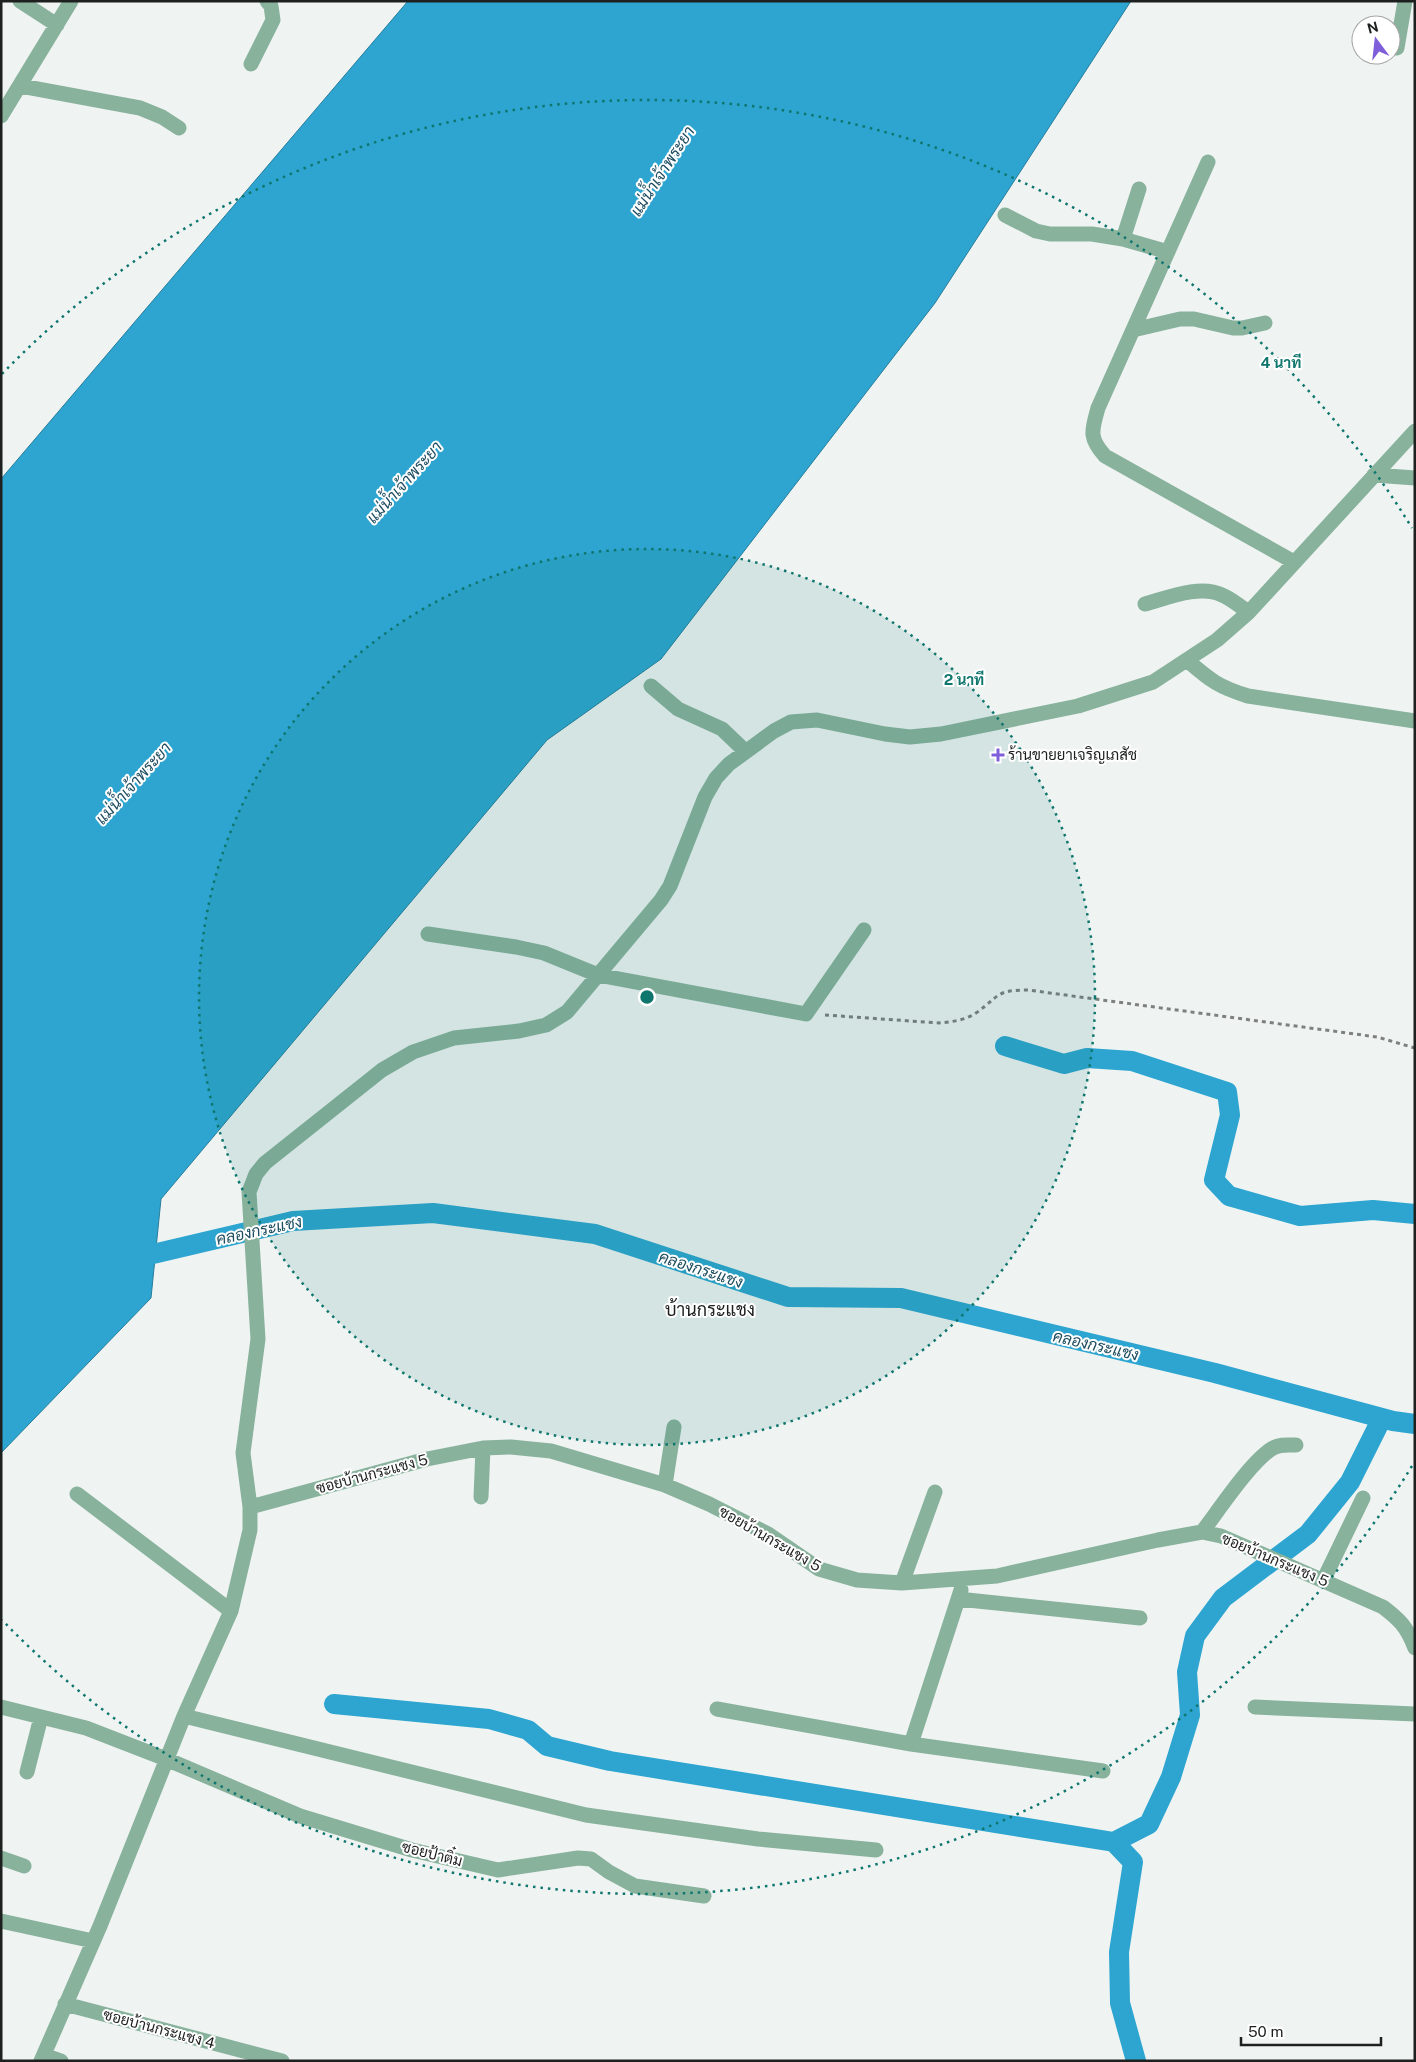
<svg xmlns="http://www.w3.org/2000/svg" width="1416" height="2062" viewBox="0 0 1416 2062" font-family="'Public Sans',Sarabun,sans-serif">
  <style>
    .water { fill: #2da5d0; stroke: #287d9b }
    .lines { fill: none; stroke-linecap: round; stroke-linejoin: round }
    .canal { stroke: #2da5d0; stroke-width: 20 }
    .path { stroke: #7d807f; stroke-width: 3; stroke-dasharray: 4 4; stroke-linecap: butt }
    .minor { stroke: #89b29d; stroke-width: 15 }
    .ring { fill: none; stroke: #0f766e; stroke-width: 2.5; stroke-dasharray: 2.5 5 }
    .poi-dot { fill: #7f5ed9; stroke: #fff; stroke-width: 2 }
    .labels { text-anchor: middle; stroke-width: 4; stroke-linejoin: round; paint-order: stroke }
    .poi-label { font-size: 15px; fill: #1e201f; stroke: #fff; text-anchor: start }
    .street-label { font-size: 15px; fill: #1e201f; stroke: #fff }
    .water-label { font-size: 16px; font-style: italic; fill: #1f4e61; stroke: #fff }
    .quarter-label { font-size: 18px; fill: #1e201f; stroke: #fff }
    .centre { fill: #0f766e; stroke: #fff; stroke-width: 2.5 }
    .ring-label { font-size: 15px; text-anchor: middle; font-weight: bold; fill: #0f766e; stroke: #fff; stroke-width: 4; stroke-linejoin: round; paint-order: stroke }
  </style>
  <rect width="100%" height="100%" fill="#eff4f3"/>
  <path class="water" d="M 408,1 L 1131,1 L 935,303 L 661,659 L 547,740 L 161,1199 L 151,1298 L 1,1453 L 1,479 Z"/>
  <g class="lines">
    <path class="canal" d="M 1005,1046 L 1064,1064 L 1087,1058 L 1132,1061 L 1227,1092 L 1230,1115 L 1214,1180 L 1229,1196 L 1300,1216 L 1373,1210 L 1415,1214
      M 129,1254 L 136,1258 L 293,1221 L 433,1213 L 595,1234 L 788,1297 L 901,1298 L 1215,1373 L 1393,1421 L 1415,1424
      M 334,1704 L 489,1719 L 528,1730 L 547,1746 L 610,1761 L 1114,1842 L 1149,1824 L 1171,1777 L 1190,1715 L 1187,1672 L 1195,1636 L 1223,1598 L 1308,1534 L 1350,1482 L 1382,1418
      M 1114,1842 L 1133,1862 L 1119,1952 L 1120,2003 L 1136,2061"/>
    <path class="path" d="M 825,1015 L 939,1023 C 951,1022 966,1020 976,1013 C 1000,996 995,990 1028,990 L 1377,1037 L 1415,1048"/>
    <path class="minor" d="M 20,1 L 57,25
      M 1397,48 L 1405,1
      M 251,64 L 273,20 L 271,6 L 267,1
      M 21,86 L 140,108 L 162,117 L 179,128
      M 1,116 L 71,1
      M 1208,162 L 1098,408 C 1092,430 1088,437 1105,456 L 1294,562
      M 1005,215 L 1036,231 L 1050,234 L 1092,234 L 1123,239 L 1168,252
      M 1123,239 L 1139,189
      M 1133,330 L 1180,319 L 1194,319 L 1233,328 L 1242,328 L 1265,323
      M 1374,475 L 1415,478
      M 1145,604 C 1167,598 1200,584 1222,595 C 1232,599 1240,607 1249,612
      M 1188,661 C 1211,681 1219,687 1248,696 L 1415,721
      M 651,686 L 678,709 L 722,729 L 745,751
      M 428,934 L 516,947 L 544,953 L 598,975 L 806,1014 L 864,930
      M 665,1485 L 674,1427
      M 77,1494 L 231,1611
      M 481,1497 L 483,1448
      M 250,1507 L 427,1459 L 483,1448 L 511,1447 L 551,1451 L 665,1485 L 709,1504 L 768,1534 L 819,1569 L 857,1580 L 902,1583 L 997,1576 L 1158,1540 L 1202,1532 L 1221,1536 L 1383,1607 C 1400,1620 1407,1627 1415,1648
      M 1202,1532 C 1219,1510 1251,1461 1273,1448 C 1280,1444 1287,1445 1296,1445
      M 1323,1581 L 1363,1498
      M 902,1583 L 935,1492
      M 958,1599 L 1140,1618
      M 1,1707 L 86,1728 L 166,1759 L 300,1816 L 412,1850 L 498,1870 L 578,1858 L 591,1859 L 609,1872 L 635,1886 L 704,1896
      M 1255,1707 L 1415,1714
      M 717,1709 L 911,1744 L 1103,1771
      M 184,1716 L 586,1815 L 758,1839 L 876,1850
      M 911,1744 L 961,1590
      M 27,1772 L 41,1717
      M 1,1858 L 24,1866
      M 1,1921 L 93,1941
      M 65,2004 L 282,2061
      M 44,2055 L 61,2061
      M 41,2061 L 100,1926 L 184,1716 L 231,1611 L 250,1530 L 250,1507 L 243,1453 L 258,1339 L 249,1192 L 256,1174 L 265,1163 L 382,1070 L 413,1052 L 454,1038 L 519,1031 L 546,1025 L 567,1012 L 661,900 L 670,886 L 705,797 L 716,778 L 729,764 L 774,731 L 791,722 L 817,720 L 885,734 L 910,737 L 941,734 L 1078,706 L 1153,682 L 1217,640 L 1249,612 L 1415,431"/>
  </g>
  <circle cx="647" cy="997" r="448" fill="#0f766e" fill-opacity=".12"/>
  <g class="ring">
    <circle cx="647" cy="997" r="448"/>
    <path d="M1412 1466A897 897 0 0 1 2 1620M2 374A897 897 0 0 1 1412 528"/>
  </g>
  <path class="poi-dot" d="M995.5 747.5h5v5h5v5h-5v5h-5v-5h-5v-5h5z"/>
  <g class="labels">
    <g class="poi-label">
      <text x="1008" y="760">ร้านขายยาเจริญเภสัช</text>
    </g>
    <g class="street-label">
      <text transform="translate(372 1474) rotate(-15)" y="5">ซอยบ้านกระแชง 5</text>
      <text transform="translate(770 1539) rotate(30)" y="5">ซอยบ้านกระแชง 5</text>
      <text transform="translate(1275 1560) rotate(23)" y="5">ซอยบ้านกระแชง 5</text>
      <text transform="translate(432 1854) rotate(14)" y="5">ซอยป้าติ๋ม</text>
      <text transform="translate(159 2029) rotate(15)" y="5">ซอยบ้านกระแชง 4</text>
    </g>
    <g class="water-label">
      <text transform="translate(662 171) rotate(-57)" y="6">แม่น้ำเจ้าพระยา</text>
      <text transform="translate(404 482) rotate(-48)" y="6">แม่น้ำเจ้าพระยา</text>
      <text transform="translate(133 783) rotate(-48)" y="6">แม่น้ำเจ้าพระยา</text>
      <text transform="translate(259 1230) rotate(-12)" y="6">คลองกระแชง</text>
      <text transform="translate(701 1269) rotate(18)" y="6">คลองกระแชง</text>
      <text transform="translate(1096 1345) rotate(13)" y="6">คลองกระแชง</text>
    </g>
    <g class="quarter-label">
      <text x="710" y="1316">บ้านกระแชง</text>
    </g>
  </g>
  <circle cx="647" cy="997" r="8" class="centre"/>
  <g class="ring-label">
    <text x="1281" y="368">4 นาที</text>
    <text x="964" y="685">2 นาที</text>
  </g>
  <rect width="1416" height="2062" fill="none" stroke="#1e201f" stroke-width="5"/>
  <g transform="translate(1376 40) rotate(345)"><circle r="24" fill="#ffffff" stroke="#a5a6a5"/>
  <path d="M0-4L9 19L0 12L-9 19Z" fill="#7f5ed9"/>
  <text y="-8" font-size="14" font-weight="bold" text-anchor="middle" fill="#1e201f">N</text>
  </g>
  <path d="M1241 2037v8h140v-8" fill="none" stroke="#1e201f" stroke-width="2.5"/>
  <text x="1248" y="2037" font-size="15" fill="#1e201f" stroke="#ffffff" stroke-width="4" paint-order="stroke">50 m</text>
</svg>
